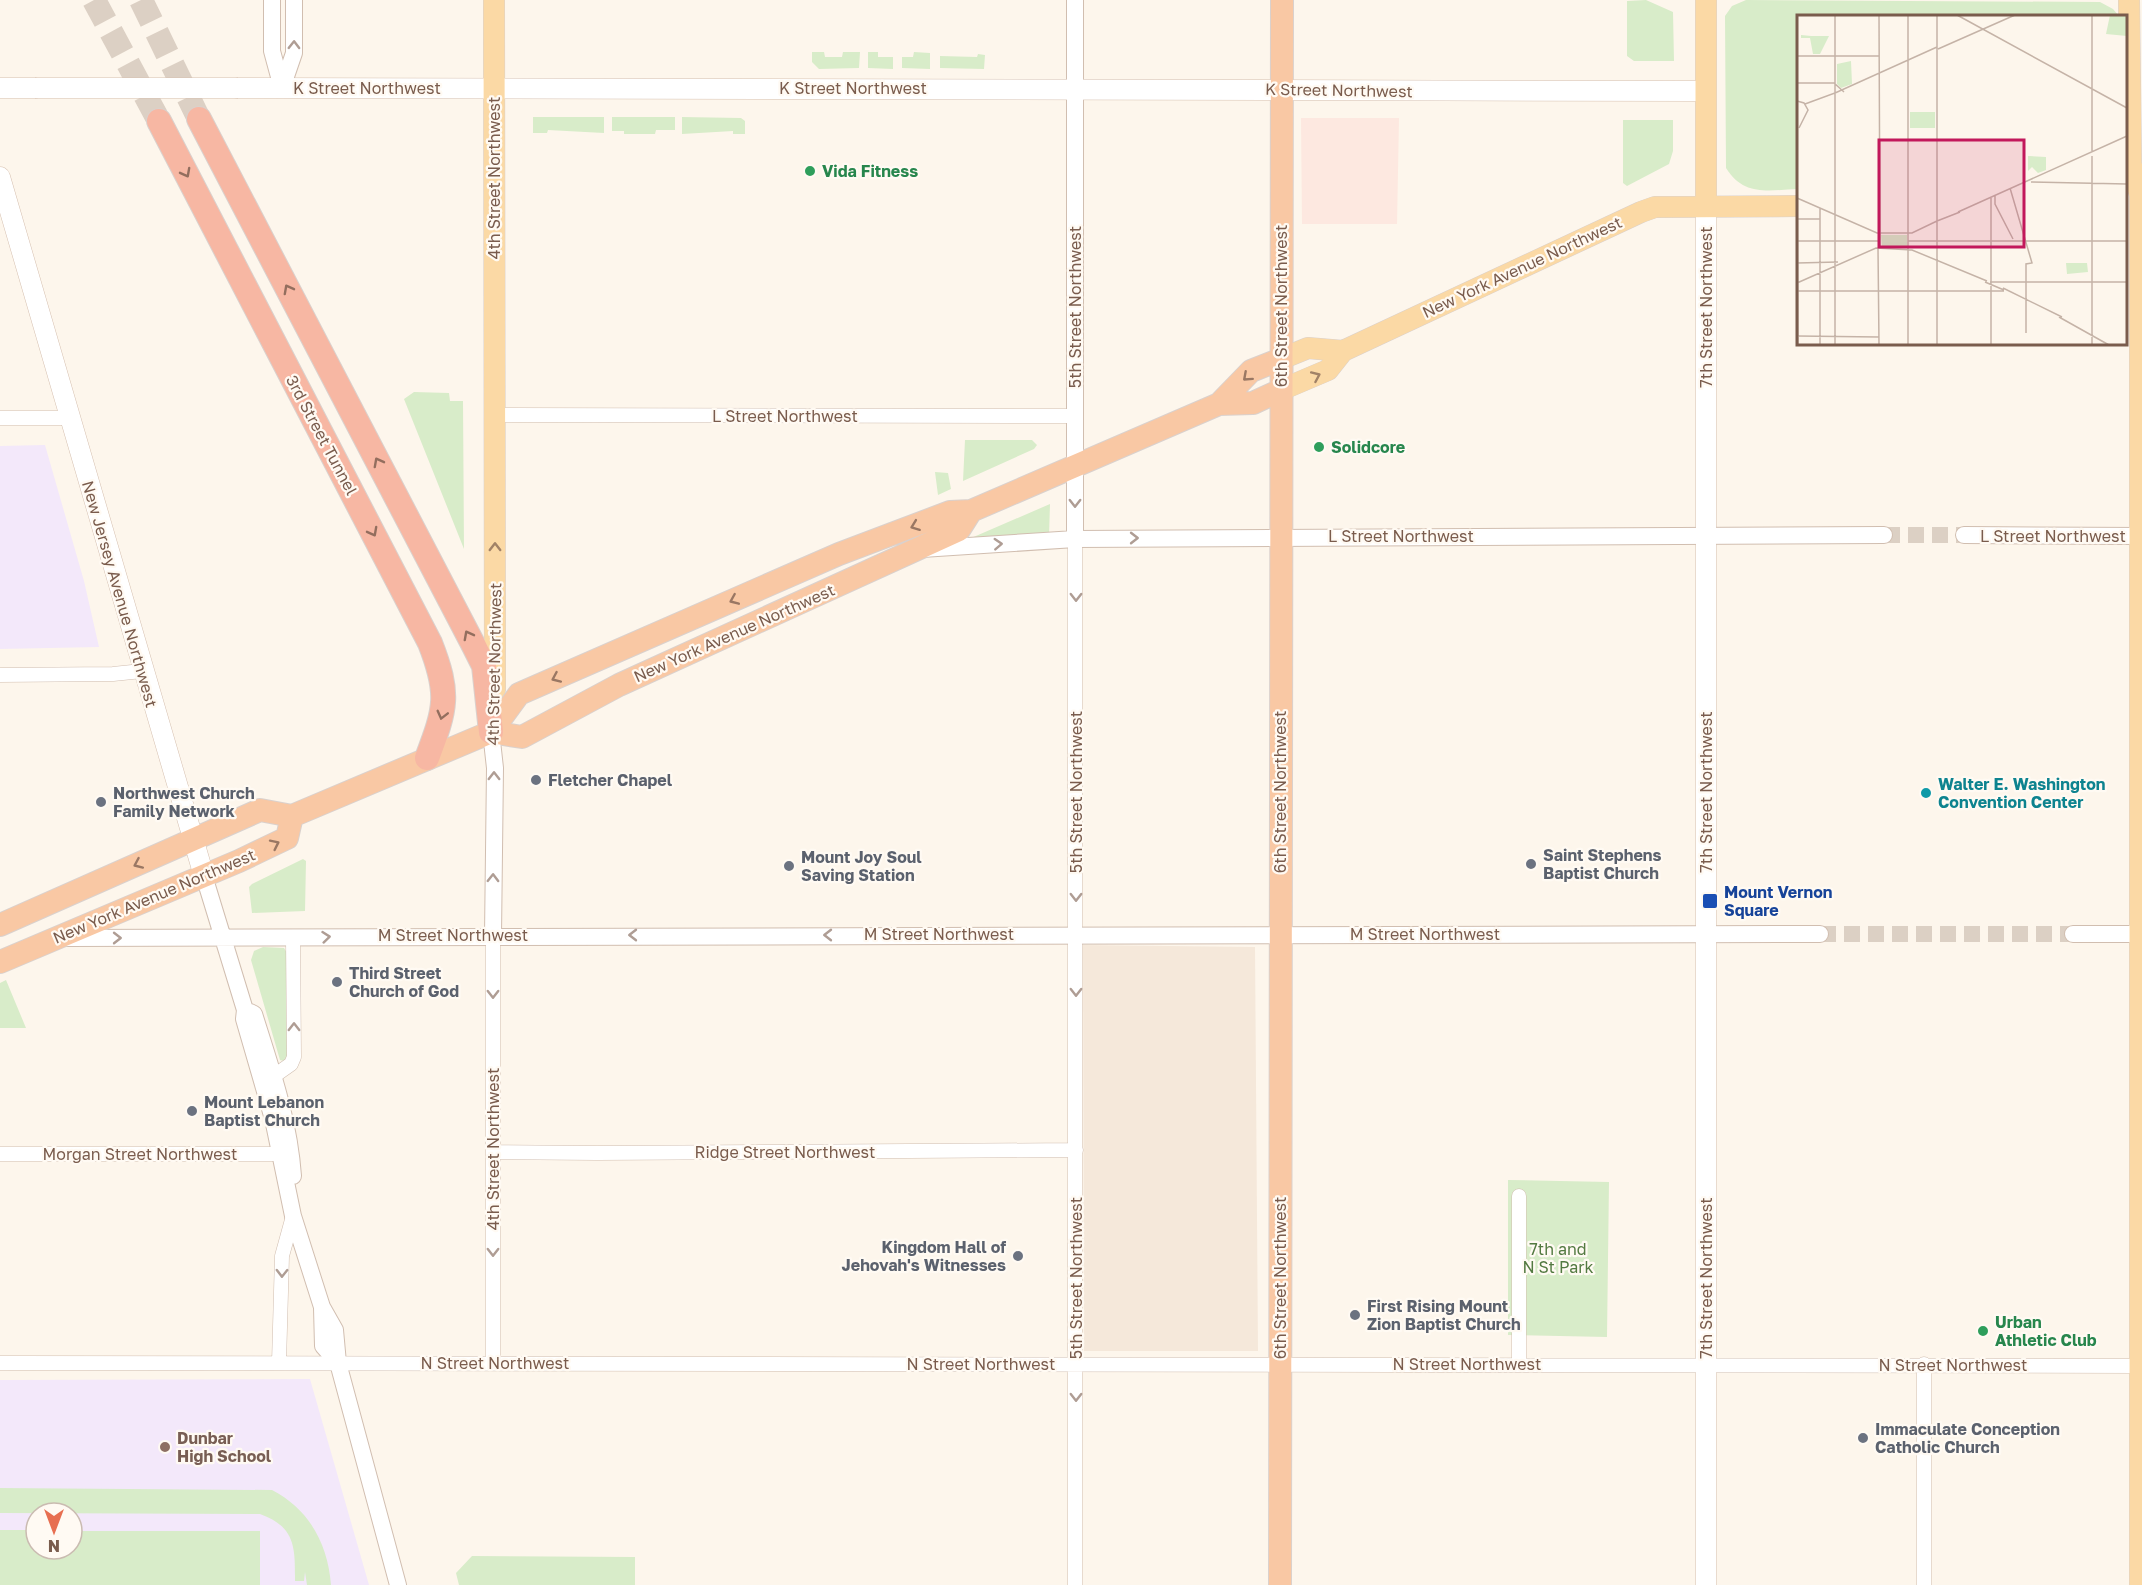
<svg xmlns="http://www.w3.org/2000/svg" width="2142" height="1585" viewBox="0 0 2142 1585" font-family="'Golos Text',sans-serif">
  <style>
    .residential { fill: #f5e8da }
    .commercial { fill: #fde8e0 }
    .education { fill: #f3e8fa; fill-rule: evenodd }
    .green { fill: #d8ecc9 }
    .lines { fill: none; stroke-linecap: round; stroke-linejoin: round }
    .tertiary-tunnel { stroke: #dcd0c4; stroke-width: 16; stroke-dasharray: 16 8; stroke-linecap: butt }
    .motorway-tunnel { stroke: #dcd0c4; stroke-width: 24; stroke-dasharray: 24 12; stroke-linecap: butt }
    .minor-casing { stroke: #d1beb0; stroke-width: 15 }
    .tertiary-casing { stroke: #d1beb0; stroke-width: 18 }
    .secondary-casing { stroke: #d6c0b0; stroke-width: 21 }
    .primary-casing { stroke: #dad1cd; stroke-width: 22 }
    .trunk-casing { stroke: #dad1cd; stroke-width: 24 }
    .motorway-casing { stroke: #dad1cd; stroke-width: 26 }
    .minor { stroke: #fff; stroke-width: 14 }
    .tertiary { stroke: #fff; stroke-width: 16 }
    .secondary { stroke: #fff; stroke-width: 20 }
    .primary { stroke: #fbd9a5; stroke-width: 21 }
    .trunk { stroke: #f9c8a4; stroke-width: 22 }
    .motorway { stroke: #f7b7a3; stroke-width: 24 }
    .secondary-bridge-casing { stroke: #d6c0b0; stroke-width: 21; stroke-linecap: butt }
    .secondary-bridge { stroke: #fff; stroke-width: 20 }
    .oneway { stroke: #af9d94 }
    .oneway2 { stroke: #936e5e }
    .oneway3 { stroke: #a18267 }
    .oneway4 { stroke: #9a7763 }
    .leisure-dot { fill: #2e9e5b; stroke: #fffaf3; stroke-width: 2 }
    .worship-dot { fill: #6b7280; stroke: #fffaf3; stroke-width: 2 }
    .culture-dot { fill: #0f9aa8; stroke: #fffaf3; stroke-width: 2 }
    .transit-dot { fill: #1a4fb4; stroke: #fffaf3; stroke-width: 2 }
    .education-dot { fill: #8d6e63; stroke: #fffaf3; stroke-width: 2 }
    .labels { text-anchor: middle; stroke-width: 4.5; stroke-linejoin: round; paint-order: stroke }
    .street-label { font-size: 16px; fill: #7a5c4d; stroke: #fffaf3 }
    .leisure-label { font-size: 16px; font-weight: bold; fill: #27864d; stroke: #fffaf3; text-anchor: start }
    .worship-label { font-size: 16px; font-weight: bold; fill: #5b616d; stroke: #fffaf3; text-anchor: start }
    .culture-label { font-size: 16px; font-weight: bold; fill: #0d838f; stroke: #fffaf3; text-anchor: start }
    .transit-label { font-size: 16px; font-weight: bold; fill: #164399; stroke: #fffaf3; text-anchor: start }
    .park-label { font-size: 16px; fill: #537a41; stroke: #fffaf3 }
    .education-label { font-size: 16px; font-weight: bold; fill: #785e54; stroke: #fffaf3; text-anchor: start }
    .inset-road { fill: none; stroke: #c5b3a7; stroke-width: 1.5 }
    .view { fill: #c2185b; fill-opacity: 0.15; stroke: #c2185b; stroke-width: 3 }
    .inset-edge { fill: none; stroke: #7a5c4d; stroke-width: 3 }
  </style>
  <rect width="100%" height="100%" fill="#fdf6ec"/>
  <path class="residential" d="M 1083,945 L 1255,947 L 1258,1351 L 1084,1351 Z"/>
  <path class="commercial" d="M 1301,118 L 1399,118 L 1397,224 L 1302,224 Z"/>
  <path class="education" d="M 45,445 L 84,581 L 99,647 L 0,649 L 0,446 Z
    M 310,1379 L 369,1585 L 0,1585 L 0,1380 ZM 36,1513 L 72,1513 L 72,1549 L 36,1549 Z"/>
  <path class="green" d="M 1646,0 L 1673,12 L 1674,61 L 1634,61 L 1627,56 L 1627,1 Z
    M 1746,0 L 2100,2 L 2113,9 L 2119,16 L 1798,16 L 1798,189 C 1769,190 1744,197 1726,168 L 1725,16 L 1732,6 Z
    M 812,52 L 824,52 L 825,57 L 842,57 L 843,52 L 860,52 L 859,68 L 819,69 L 812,62 Z
    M 868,52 L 878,52 L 878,57 L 893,57 L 893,69 L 868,68 Z
    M 914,52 L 930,53 L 930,69 L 902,68 L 902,57 L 913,57 Z
    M 978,54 L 985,55 L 984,69 L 940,68 L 940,56 L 977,57 Z
    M 533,117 L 604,117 L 604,133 L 548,130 L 547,133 L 533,133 Z
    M 612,117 L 675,117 L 675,130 L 656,130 L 655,134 L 624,134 L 624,131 L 612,131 Z
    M 682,117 L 741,118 L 745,121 L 745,134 L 733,134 L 733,131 L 682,134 Z
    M 1623,120 L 1673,120 L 1673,151 L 1669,164 L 1627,186 L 1623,183 Z
    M 414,392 L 449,393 L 450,401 L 463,401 L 464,549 L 404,399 Z
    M 965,440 L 1032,440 L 1037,445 L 1034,449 L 963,481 Z
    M 935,472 L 948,473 L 951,489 L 938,495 Z
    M 1050,504 L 1049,536 L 962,542 Z
    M 303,859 L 306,861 L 305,911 L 252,913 L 249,887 L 252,884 Z
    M 263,947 L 284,948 L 287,953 L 287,1058 L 284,1061 L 280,1060 L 251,960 L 254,951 Z
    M 6,980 L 26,1028 L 0,1028 L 0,983 Z
    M 1508,1180 L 1609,1182 L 1607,1337 L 1508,1335 Z
    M 0,1488 L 272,1490 C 309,1509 328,1544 331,1585 L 307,1585 L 305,1572 L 304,1581 L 295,1581 C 295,1548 296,1527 260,1514 L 0,1513 Z
    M 0,1530 L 36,1530 L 36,1549 L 72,1549 L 72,1531 L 260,1531 L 260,1585 L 0,1585 Z
    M 472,1556 L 635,1557 L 635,1585 L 459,1585 L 456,1573 Z"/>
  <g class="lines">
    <path class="tertiary-tunnel" d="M 1884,535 L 1964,535
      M 1820,934 L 2073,934"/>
    <path class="motorway-tunnel" d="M 94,0 L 159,121
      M 141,0 L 199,119"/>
    <g class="minor-casing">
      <path id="minor" d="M 495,415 L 1075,416
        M 0,418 L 70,418
        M 0,675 L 113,674 L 142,671
        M 493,935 L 493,1363
        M 274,1076 L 291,1064 L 294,1057 L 293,938
        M 494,1152 L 597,1153 L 1076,1150
        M 0,1154 L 279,1154
        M 1519,1196 L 1519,1364
        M 0,1363 L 2142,1366
        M 279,1363 L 282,1256 L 293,1216
        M 1075,1585 L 1075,539
        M 1924,1585 L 1924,1364"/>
    </g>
    <g class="tertiary-casing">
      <path id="tertiary" d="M 272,0 L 272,51 L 282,88
        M 1075,0 L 1075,539
        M 282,88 L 294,53 L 294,0
        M 1964,535 L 2142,536
        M 922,549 L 1075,539 L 1884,535
        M 491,732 L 495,768 L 493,935
        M 204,876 L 245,1010 L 244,1019 L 273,1119 L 293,1216 L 322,1307 L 335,1330 L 338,1363 L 398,1585
        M 2073,934 L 2142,934
        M 66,938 L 1820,934
        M 250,1012 L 254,1014 C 271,1068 289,1119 293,1176
        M 322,1308 L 323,1346 L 338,1363"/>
    </g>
    <g class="secondary-casing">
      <path id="secondary" d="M 0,88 L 35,88
        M 238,88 L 1706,91
        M 0,177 L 204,876
        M 1706,206 L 1706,1585"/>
    </g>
    <g class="primary-casing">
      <path id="primary" d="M 494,0 L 495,689
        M 1706,0 L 1706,206
        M 2129,0 L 2131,164 L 2140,195 L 2140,1585
        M 1281,359 L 1308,348 L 1343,351
        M 1281,390 L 1328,370 L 1343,351 L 1641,212 L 1655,207 L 1798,206"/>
    </g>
    <g class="trunk-casing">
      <path id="trunk" d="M 1219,404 L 1251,371 L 1281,359
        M 491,732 L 522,737 L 619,685 L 959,530 L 971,511
        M 0,925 L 260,810 L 292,816 L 491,732 L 519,694 L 839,554 L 950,512 L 971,511 L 1219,404 L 1253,403 L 1281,390
        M 0,962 L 239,861 L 287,838 L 292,816
        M 1280,1585 L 1282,0"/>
    </g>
    <g class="motorway-casing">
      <path id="motorway" d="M 199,119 L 474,646 L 484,666 L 491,732
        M 159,121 L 430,643 C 450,694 446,708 427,758"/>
    </g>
    <use href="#minor" class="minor"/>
    <use href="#tertiary" class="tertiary"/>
    <use href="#secondary" class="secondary"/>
    <use href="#primary" class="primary"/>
    <use href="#trunk" class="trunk"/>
    <use href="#motorway" class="motorway"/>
    <g class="secondary-bridge-casing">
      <path id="secondary-bridge" d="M 35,88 L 238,88"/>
    </g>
    <use href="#secondary-bridge" class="secondary-bridge"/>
  </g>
  <defs><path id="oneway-chevron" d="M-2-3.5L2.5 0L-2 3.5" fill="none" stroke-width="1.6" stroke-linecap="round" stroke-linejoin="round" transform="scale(1.5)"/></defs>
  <g class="oneway">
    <use href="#oneway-chevron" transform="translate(294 45) rotate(-89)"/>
    <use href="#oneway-chevron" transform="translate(1075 503) rotate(90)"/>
    <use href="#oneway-chevron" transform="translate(1134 538)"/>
    <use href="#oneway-chevron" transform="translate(998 544) rotate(-3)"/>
    <use href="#oneway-chevron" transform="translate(1076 597) rotate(90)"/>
    <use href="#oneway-chevron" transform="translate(494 776) rotate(-90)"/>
    <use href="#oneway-chevron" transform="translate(493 878) rotate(-89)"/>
    <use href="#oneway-chevron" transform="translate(1076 897) rotate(90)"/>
    <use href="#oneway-chevron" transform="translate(633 935) rotate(180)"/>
    <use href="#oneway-chevron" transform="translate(828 935) rotate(180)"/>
    <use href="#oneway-chevron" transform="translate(326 937) rotate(-6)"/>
    <use href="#oneway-chevron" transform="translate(117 938)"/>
    <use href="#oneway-chevron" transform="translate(1076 992) rotate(90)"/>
    <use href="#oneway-chevron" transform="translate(493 994) rotate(90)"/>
    <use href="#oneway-chevron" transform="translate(294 1027) rotate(-90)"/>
    <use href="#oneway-chevron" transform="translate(493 1252) rotate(90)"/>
    <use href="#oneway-chevron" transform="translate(282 1273) rotate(91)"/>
    <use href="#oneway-chevron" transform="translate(1076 1397) rotate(90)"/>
  </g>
  <g class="oneway2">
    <use href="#oneway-chevron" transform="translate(186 173) rotate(62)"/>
    <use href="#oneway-chevron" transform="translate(288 289) rotate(-118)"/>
    <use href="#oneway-chevron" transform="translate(378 462) rotate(-118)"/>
    <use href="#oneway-chevron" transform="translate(373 532) rotate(62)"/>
    <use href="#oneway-chevron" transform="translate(468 635) rotate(-118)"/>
    <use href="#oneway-chevron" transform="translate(442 715) rotate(104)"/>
  </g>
  <g class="oneway3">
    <use href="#oneway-chevron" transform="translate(1316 376) rotate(-24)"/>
    <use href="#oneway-chevron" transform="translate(495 547) rotate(-90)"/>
  </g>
  <g class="oneway4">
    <use href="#oneway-chevron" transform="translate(1247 377) rotate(138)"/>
    <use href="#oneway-chevron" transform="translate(915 526) rotate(159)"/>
    <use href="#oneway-chevron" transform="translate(734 600) rotate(157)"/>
    <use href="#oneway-chevron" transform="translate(556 678) rotate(156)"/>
    <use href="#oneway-chevron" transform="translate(275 844) rotate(-26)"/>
    <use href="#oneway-chevron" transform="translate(138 864) rotate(156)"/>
  </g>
  <g class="leisure-dot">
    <circle cx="810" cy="171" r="6"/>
    <circle cx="1319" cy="447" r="6"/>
    <circle cx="1983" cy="1331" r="6"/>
  </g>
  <g class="worship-dot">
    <circle cx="536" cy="780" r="6"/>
    <circle cx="101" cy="802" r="6"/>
    <circle cx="1531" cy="864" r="6"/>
    <circle cx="789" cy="866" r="6"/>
    <circle cx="337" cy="982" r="6"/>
    <circle cx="192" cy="1111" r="6"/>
    <circle cx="1018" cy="1256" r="6"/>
    <circle cx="1355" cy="1315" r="6"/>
    <circle cx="1863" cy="1438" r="6"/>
  </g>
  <circle class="culture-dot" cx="1926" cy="793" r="6"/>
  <rect class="transit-dot" x="1702" y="893" width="16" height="16" rx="3"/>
  <circle class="education-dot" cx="165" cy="1447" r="6"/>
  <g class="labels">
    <g class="street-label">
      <text x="367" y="94">K Street Northwest</text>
      <text x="853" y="94">K Street Northwest</text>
      <text transform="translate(1339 90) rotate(1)" y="6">K Street Northwest</text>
      <text transform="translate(494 178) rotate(-90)" y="6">4th Street Northwest</text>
      <text transform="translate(1522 267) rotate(-25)" y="6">New York Avenue Northwest</text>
      <text transform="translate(1281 306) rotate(-90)" y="6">6th Street Northwest</text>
      <text transform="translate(1075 307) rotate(-90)" y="6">5th Street Northwest</text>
      <text transform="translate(1706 307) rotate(-90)" y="6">7th Street Northwest</text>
      <text x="785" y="422">L Street Northwest</text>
      <text transform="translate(322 435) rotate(62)" y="6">3rd Street Tunnel</text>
      <text x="1401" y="542">L Street Northwest</text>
      <text x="2053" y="542">L Street Northwest</text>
      <text transform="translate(120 594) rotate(74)" y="6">New Jersey Avenue Northwest</text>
      <text transform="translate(734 633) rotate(-24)" y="6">New York Avenue Northwest</text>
      <text transform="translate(494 664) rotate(-89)" y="6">4th Street Northwest</text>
      <text transform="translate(1076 792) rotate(-90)" y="6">5th Street Northwest</text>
      <text transform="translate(1280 792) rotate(-90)" y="6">6th Street Northwest</text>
      <text transform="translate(1706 792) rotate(-90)" y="6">7th Street Northwest</text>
      <text transform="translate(154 896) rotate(-23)" y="6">New York Avenue Northwest</text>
      <text x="939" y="940">M Street Northwest</text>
      <text x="1425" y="940">M Street Northwest</text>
      <text x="453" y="941">M Street Northwest</text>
      <text transform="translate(493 1149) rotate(-90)" y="6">4th Street Northwest</text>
      <text x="785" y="1158">Ridge Street Northwest</text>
      <text x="140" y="1160">Morgan Street Northwest</text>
      <text transform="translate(1076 1278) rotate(-90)" y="6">5th Street Northwest</text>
      <text transform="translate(1280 1278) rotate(-90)" y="6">6th Street Northwest</text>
      <text transform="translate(1706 1278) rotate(-90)" y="6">7th Street Northwest</text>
      <text x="495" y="1369">N Street Northwest</text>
      <text x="981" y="1370">N Street Northwest</text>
      <text x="1467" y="1370">N Street Northwest</text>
      <text x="1953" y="1371">N Street Northwest</text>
    </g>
    <g class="leisure-label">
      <text x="822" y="177">Vida Fitness</text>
      <text x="1331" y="453">Solidcore</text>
      <text x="1995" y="1328">Urban<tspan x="1995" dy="18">Athletic Club</tspan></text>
    </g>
    <g class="worship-label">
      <text x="548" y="786">Fletcher Chapel</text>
      <text x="113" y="799">Northwest Church<tspan x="113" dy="18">Family Network</tspan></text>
      <text x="1543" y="861">Saint Stephens<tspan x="1543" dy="18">Baptist Church</tspan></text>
      <text x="801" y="863">Mount Joy Soul<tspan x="801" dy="18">Saving Station</tspan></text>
      <text x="349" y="979">Third Street<tspan x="349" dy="18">Church of God</tspan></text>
      <text x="204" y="1108">Mount Lebanon<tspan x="204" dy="18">Baptist Church</tspan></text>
      <text x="1006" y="1253" text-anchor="end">Kingdom Hall of<tspan x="1006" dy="18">Jehovah's Witnesses</tspan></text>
      <text x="1367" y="1312">First Rising Mount<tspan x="1367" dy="18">Zion Baptist Church</tspan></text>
      <text x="1875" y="1435">Immaculate Conception<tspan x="1875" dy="18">Catholic Church</tspan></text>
    </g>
    <g class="culture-label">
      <text x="1938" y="790">Walter E. Washington<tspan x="1938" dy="18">Convention Center</tspan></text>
    </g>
    <g class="transit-label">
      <text x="1724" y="898">Mount Vernon<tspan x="1724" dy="18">Square</tspan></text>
    </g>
    <g class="park-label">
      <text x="1558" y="1255">7th and<tspan x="1558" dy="18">N St Park</tspan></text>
    </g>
    <g class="education-label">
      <text x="177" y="1444">Dunbar<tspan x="177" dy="18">High School</tspan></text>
    </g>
  </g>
  <g transform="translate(1797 15)">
    <rect width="330" height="330" fill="#fdf6ec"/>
    <path d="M 313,0 L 330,0 L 330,21 L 309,19 ZM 4,20 L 14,21 L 32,21 L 23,39 L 16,39 L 13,23 L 4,23 ZM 54,46 L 55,69 L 44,73 L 40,69 L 40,49 ZM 113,97 L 138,97 L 138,113 L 113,113 ZM 231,141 L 249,142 L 249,155 L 241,158 L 235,152 L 231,156 ZM 84,220 L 110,220 L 110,231 L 85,232 ZM 269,248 L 290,248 L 291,257 L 270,259 Z" fill="#d8ecc9"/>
    <path class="inset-road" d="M 82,0 L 83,234M 111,0 L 111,330M 160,0 L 330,93M 141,34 L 218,0M 0,41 L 82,41M 0,68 L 37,68 L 47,77M 0,86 L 7,88 L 11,95 L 2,113M 8,89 L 38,78 L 38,0M 0,109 L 1,330M 295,136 L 295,0M 295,141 L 295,330M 234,167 L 330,169M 213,173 L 235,248 L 229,249 L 229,294M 198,181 L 198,189 L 216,224M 0,183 L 80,218 L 115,218 L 140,206M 161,197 L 330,121M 0,204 L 23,204M 140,206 L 163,197M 0,226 L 38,226 L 38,78 L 140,32M 111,226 L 330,226M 81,233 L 82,330M 0,248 L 41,247M 188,267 L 207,275M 193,267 L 330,267M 0,268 L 79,233 L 115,235 L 190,266M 206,273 L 265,302M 0,276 L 207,276M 262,302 L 312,330M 229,318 L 229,294M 0,321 L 82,322M 23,330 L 23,193M 38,330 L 38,226 L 81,226M 140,330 L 140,0M 194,330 L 194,183"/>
    <path class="view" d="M 82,125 L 227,125 L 227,232 L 82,232 Z"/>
    <rect width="330" height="330" class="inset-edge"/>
  </g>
  <g transform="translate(54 1531) rotate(180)"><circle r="28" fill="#fffaf3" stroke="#cabbb1" stroke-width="1.5"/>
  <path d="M0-4.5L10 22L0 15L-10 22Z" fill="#e76f51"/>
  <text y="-9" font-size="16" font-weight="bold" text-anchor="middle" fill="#7a5c4d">N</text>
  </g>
</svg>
